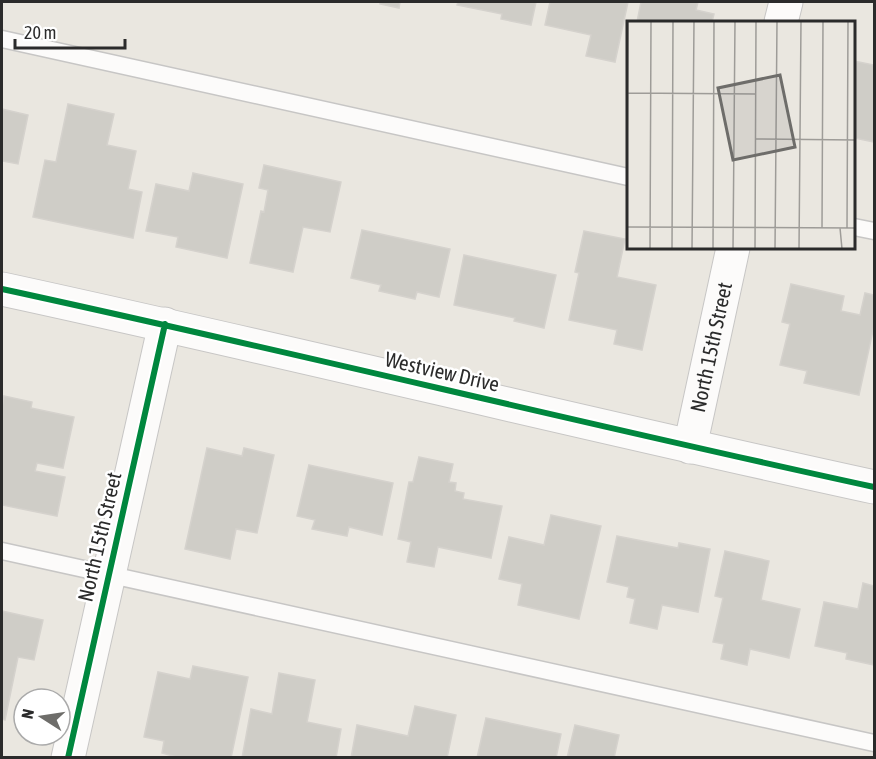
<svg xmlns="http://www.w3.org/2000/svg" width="876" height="759" viewBox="0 0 876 759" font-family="'Asap Condensed',sans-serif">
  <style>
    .building { fill: #cfcdc7; stroke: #d5d2cd; stroke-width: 1.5 }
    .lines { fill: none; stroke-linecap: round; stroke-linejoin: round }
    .lane-casing { stroke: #c7c6c5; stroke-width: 19 }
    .street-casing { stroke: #c7c6c5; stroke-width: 35 }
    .lane { stroke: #fcfbfa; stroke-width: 16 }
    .street { stroke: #fcfbfa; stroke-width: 33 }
    .cycleway-casing { stroke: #fff; stroke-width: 10 }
    .cycleway { stroke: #00873e; stroke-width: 6 }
    .labels { text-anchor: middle; stroke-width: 5; stroke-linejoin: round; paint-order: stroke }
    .street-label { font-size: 21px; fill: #2b2b2b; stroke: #fff }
    .inset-road { fill: none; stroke: #9e9c98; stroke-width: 1.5 }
    .view { fill: #6e6d6a; fill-opacity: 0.15; stroke: #6e6d6a; stroke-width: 3 }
    .inset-edge { fill: none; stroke: #2b2b2b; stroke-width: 3 }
  </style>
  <rect width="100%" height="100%" fill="#eae7e0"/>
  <path class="building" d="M 380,2 L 400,2 L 399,8 L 380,4 Z
    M 458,2 L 536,2 L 531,25 L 501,19 L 502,14 L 457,5 Z
    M 550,2 L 628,2 L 615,62 L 586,56 L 591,35 L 545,25 Z
    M 641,2 L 698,2 L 696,10 L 714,14 L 712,22 L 637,22 Z
    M 854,61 L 874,65 L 874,142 L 854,138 Z
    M 68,104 L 114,114 L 107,145 L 136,151 L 128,189 L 142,192 L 133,238 L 33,217 L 45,160 L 56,162 Z
    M 2,109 L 28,115 L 18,164 L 2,161 Z
    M 264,165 L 341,182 L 330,232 L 303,227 L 293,272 L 250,263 L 261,211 L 264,212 L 268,190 L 259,188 Z
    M 193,173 L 243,184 L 227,258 L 176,247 L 178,237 L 146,231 L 156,184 L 189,191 Z
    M 362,230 L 450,249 L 439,297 L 417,292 L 415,299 L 379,291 L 381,285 L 351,278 Z
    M 584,231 L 625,239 L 617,277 L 656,285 L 642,350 L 614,344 L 617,330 L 569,320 L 579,273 L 575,272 Z
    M 464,255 L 556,275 L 544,328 L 514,321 L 515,318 L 454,305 Z
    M 791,284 L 844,296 L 841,311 L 860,315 L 865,293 L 874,295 L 874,326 L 859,395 L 804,383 L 807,371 L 780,365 L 790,324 L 782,322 Z
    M 4,396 L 32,402 L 31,408 L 74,417 L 63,468 L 37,463 L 35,471 L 65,477 L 57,516 L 2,505 L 2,407 Z
    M 207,448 L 242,456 L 244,448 L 274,455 L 257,533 L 236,529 L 230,559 L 185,549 Z
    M 419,457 L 453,464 L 449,482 L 456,483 L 455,491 L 464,493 L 463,499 L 502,506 L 491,558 L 438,547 L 434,567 L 407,562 L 411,542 L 398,539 L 409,482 L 413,482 Z
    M 309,465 L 393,483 L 382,535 L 349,527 L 347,536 L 312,529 L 315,520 L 297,516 Z
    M 551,515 L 601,526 L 579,619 L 518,605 L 522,584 L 499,579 L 509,537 L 544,545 Z
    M 617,536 L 678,548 L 679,543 L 710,549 L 698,612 L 662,605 L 657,629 L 630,623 L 635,599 L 627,597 L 629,587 L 607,582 Z
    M 725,551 L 769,561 L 761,600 L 800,609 L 789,658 L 750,649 L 747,665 L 721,659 L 724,644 L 713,642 L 723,598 L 715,596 Z
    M 863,583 L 874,586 L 874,665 L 846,659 L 847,653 L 815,646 L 824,602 L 858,609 Z
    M 2,611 L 43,620 L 34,660 L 18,657 L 5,720 L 2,719 Z
    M 193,666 L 248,677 L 231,758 L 180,758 L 162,753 L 164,741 L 144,737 L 158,672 L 190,679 Z
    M 279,673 L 315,680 L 307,722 L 341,729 L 336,758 L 242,758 L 251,709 L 272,714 Z
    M 415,706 L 456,715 L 447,758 L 351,758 L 357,725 L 408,736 Z
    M 486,718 L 561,734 L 556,758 L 477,758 Z
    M 575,725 L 619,735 L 614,758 L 567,758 Z"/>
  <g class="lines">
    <g class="lane-casing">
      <path id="lane" d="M 2,39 L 628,177
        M 854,227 L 874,231
        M 2,551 L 874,743"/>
    </g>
    <g class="street-casing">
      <g id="street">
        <path d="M 781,22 L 786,2"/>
        <path d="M 2,289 C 293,352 583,424 874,487"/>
        <path id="s1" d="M 690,447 L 733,248"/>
        <path d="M 68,758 L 165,324"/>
      </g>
    </g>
    <use href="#lane" class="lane"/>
    <use href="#street" class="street"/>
    <g class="cycleway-casing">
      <path id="cycleway" d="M 2,289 C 293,352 583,424 874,487
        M 68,758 L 165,324"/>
    </g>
    <use href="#cycleway" class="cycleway"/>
  </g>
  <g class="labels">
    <g class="street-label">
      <text dy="7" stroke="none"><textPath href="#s1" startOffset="102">North 15th Street</textPath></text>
      <text transform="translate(442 372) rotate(13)" y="7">Westview Drive</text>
      <text transform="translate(100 537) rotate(-77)" y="7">North 15th Street</text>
    </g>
  </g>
  <g transform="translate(627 21)">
    <rect width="228" height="228" fill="#eae7e0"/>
    <path class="inset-road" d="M 1,72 L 129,73M 128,118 L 228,119M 0,151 L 1,0M 0,206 L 228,207M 195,207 L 196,0M 213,207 L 215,228M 220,207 L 221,0M 23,228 L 24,0M 45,228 L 46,0M 65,228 L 67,0M 86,228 L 87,0M 106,228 L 108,0M 128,228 L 129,0M 148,228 L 150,0M 172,228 L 174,0"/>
    <path class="view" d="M 153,54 L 168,126 L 106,139 L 91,67 Z"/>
    <rect width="228" height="228" class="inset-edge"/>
  </g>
  <rect width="876" height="759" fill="none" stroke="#2b2b2b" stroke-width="6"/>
  <g transform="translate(42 717) rotate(282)"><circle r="28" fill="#ffffff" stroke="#aaaaaa" stroke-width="1.5"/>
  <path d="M0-4.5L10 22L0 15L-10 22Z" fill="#6e6d6a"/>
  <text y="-9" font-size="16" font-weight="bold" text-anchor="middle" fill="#2b2b2b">N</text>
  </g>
  <path d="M15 39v9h110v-9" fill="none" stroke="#2b2b2b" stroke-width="3"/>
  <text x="24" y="39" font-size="18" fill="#2b2b2b" stroke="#ffffff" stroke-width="4.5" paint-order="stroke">20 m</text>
</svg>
